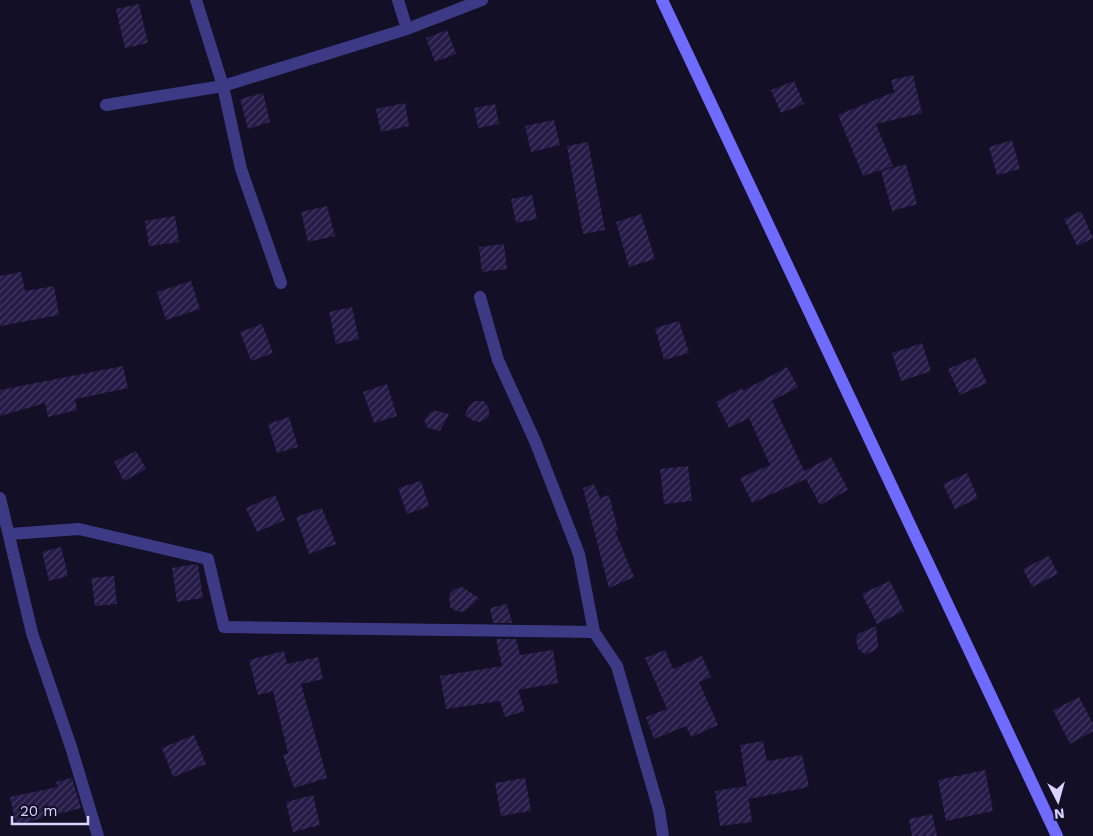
<svg xmlns="http://www.w3.org/2000/svg" width="1093" height="836" viewBox="0 0 1093 836" font-family="'Work Sans',sans-serif">
  <style>
    .building { fill: url(#building-hatch) }
    .lines { fill: none; stroke-linecap: round; stroke-linejoin: round }
    .street { stroke: #3d3a85; stroke-width: 12 }
    .secondary { stroke: #6f6bff; stroke-width: 12 }
  </style>
  <defs>
    <pattern id="building-hatch" width="6" height="6" patternUnits="userSpaceOnUse" patternTransform="scale(1.25)"><rect width="6" height="6" fill="#241b47"/><path d="M-1 1l2-2M0 6l6-6M5 7l2-2" fill="none" stroke="#433b63"/></pattern>
  </defs>
  <rect width="100%" height="100%" fill="#130f26"/>
  <path class="building" d="M 139,4 L 148,43 L 125,48 L 116,9 Z
    M 447,30 L 456,54 L 435,62 L 426,38 Z
    M 913,75 L 922,113 L 876,124 L 893,166 L 863,176 L 838,115 L 894,92 L 891,80 Z
    M 794,81 L 804,104 L 781,113 L 771,90 Z
    M 263,93 L 270,122 L 248,129 L 240,99 Z
    M 405,103 L 409,126 L 381,132 L 376,109 Z
    M 495,104 L 499,124 L 478,128 L 474,108 Z
    M 554,120 L 560,145 L 531,152 L 525,126 Z
    M 1012,140 L 1020,169 L 997,175 L 989,147 Z
    M 588,142 L 605,230 L 583,234 L 567,146 Z
    M 906,164 L 917,204 L 892,211 L 881,171 Z
    M 532,195 L 537,219 L 516,223 L 511,199 Z
    M 327,206 L 335,236 L 308,242 L 301,212 Z
    M 1081,211 L 1093,238 L 1077,246 L 1064,219 Z
    M 641,214 L 655,259 L 629,267 L 616,222 Z
    M 175,216 L 179,242 L 149,246 L 145,221 Z
    M 504,244 L 507,269 L 482,272 L 479,247 Z
    M 21,272 L 25,291 L 54,286 L 59,315 L 0,326 L 0,276 Z
    M 191,281 L 200,309 L 166,320 L 157,292 Z
    M 352,307 L 359,339 L 336,344 L 329,312 Z
    M 679,321 L 689,353 L 664,360 L 655,328 Z
    M 262,324 L 273,353 L 251,361 L 240,332 Z
    M 922,343 L 931,371 L 901,381 L 892,353 Z
    M 975,357 L 987,383 L 960,395 L 948,369 Z
    M 123,366 L 128,388 L 75,399 L 77,410 L 48,417 L 45,403 L 0,416 L 0,390 Z
    M 787,367 L 798,387 L 772,401 L 804,471 L 831,457 L 848,490 L 820,505 L 806,479 L 752,503 L 740,478 L 770,465 L 749,418 L 729,428 L 716,402 L 742,388 L 743,391 Z
    M 387,384 L 397,416 L 374,423 L 363,392 Z
    M 475,401 L 484,401 L 489,408 L 489,417 L 481,422 L 474,421 L 465,415 L 469,406 Z
    M 437,411 L 449,414 L 440,431 L 428,428 L 424,420 L 431,412 Z
    M 289,417 L 298,447 L 277,453 L 268,424 Z
    M 136,451 L 146,469 L 124,481 L 114,462 Z
    M 688,466 L 692,501 L 664,504 L 660,469 Z
    M 967,473 L 978,498 L 955,509 L 943,484 Z
    M 421,481 L 429,506 L 407,514 L 398,488 Z
    M 594,484 L 600,498 L 609,495 L 618,530 L 615,531 L 634,577 L 609,588 L 583,488 Z
    M 275,495 L 285,520 L 257,532 L 246,508 Z
    M 322,508 L 336,544 L 309,554 L 296,517 Z
    M 61,547 L 68,576 L 49,581 L 42,552 Z
    M 1049,556 L 1058,574 L 1032,587 L 1023,569 Z
    M 196,564 L 198,565 L 203,598 L 177,602 L 172,568 Z
    M 114,576 L 117,604 L 95,606 L 91,578 Z
    M 890,581 L 904,611 L 877,624 L 862,594 Z
    M 462,587 L 479,598 L 464,612 L 456,611 L 450,607 L 449,595 L 454,589 Z
    M 507,604 L 512,623 L 493,623 L 490,608 Z
    M 876,626 L 878,646 L 874,651 L 865,654 L 858,649 L 856,640 L 858,634 Z
    M 496,639 L 516,639 L 520,655 L 553,650 L 558,683 L 518,690 L 525,711 L 505,717 L 500,701 L 446,709 L 440,676 L 502,666 Z
    M 665,650 L 673,669 L 702,656 L 711,677 L 699,682 L 718,725 L 691,737 L 686,726 L 654,739 L 646,717 L 667,709 L 645,658 Z
    M 284,651 L 287,664 L 318,657 L 323,679 L 301,684 L 327,778 L 294,788 L 283,755 L 288,753 L 273,691 L 258,695 L 249,660 Z
    M 1079,697 L 1093,724 L 1093,731 L 1070,744 L 1053,710 Z
    M 194,735 L 206,764 L 173,777 L 162,748 Z
    M 763,741 L 767,761 L 802,755 L 809,787 L 749,799 L 740,745 Z
    M 985,770 L 993,811 L 946,821 L 938,780 Z
    M 72,778 L 81,808 L 16,825 L 10,797 L 58,787 L 56,782 Z
    M 525,778 L 531,811 L 501,816 L 495,783 Z
    M 747,786 L 752,822 L 720,826 L 715,791 Z
    M 313,795 L 320,825 L 293,832 L 286,802 Z
    M 932,814 L 937,836 L 912,836 L 909,819 Z"/>
  <g class="lines">
    <path class="street" d="M 196,0 L 223,86 L 241,169 L 281,283
      M 398,0 L 407,29
      M 106,105 L 223,86 L 407,29 L 482,0
      M 480,297 L 498,360 L 535,441 L 579,554 L 594,632 L 617,666 L 659,810 L 663,836
      M 0,498 L 32,633 L 71,747 L 98,836
      M 10,534 L 79,529 L 208,559 L 224,627 L 594,632"/>
    <path class="secondary" d="M 662,0 L 1057,836"/>
  </g>
  <g transform="translate(1058 801) rotate(174)" stroke="#130f26" stroke-width="4" paint-order="stroke">
  <path d="M0-4L9 19L0 12L-9 19Z" fill="#d9d4ff"/>
  <text y="-8" font-size="14" font-weight="bold" text-anchor="middle" fill="#d9d4ff">N</text>
  </g>
  <path d="M12 816v8h76v-8" fill="none" stroke="#d9d4ff" stroke-width="2.5"/>
  <text x="20" y="816" font-size="15" fill="#d9d4ff" stroke="#130f26" stroke-width="4" paint-order="stroke">20 m</text>
</svg>
